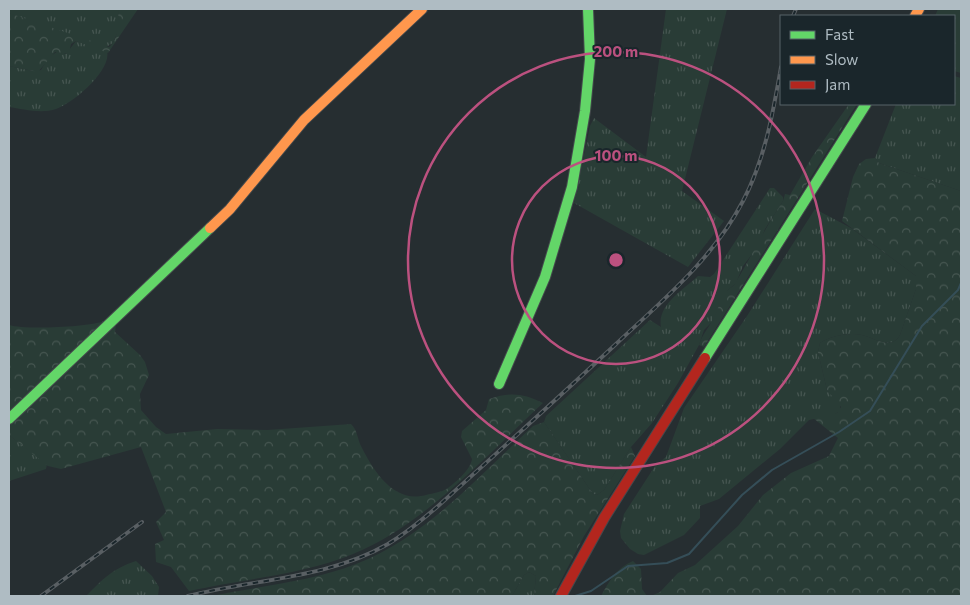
<svg xmlns="http://www.w3.org/2000/svg" width="970" height="605" viewBox="0 0 970 605" font-family="Commissioner,sans-serif">
  <style>
    .grass { fill: url(#grass-tufts) }
    .forest { fill: url(#forest-crowns) }
    .lines { fill: none; stroke-linecap: round; stroke-linejoin: round }
    .stream { stroke: #354e58; stroke-width: 2 }
    .fast-casing { stroke: #44494c; stroke-width: 12 }
    .slow-casing { stroke: #44494c; stroke-width: 12 }
    .jam-casing { stroke: #44494c; stroke-width: 12 }
    .fast { stroke: #63d668; stroke-width: 10 }
    .slow { stroke: #ff974d; stroke-width: 10 }
    .jam { stroke: #b3261e; stroke-width: 10 }
    .rail-casing { stroke: #595f63; stroke-width: 4 }
    .rail { stroke: #1a262b; stroke-width: 2; stroke-dasharray: 5.5; stroke-linecap: butt }
    .ring { fill: none; stroke: #bb517f; stroke-width: 2.5 }
    .centre { fill: #bb517f; stroke: #1a262b; stroke-width: 2.5 }
    .ring-label { font-size: 15px; text-anchor: middle; font-weight: bold; fill: #bb517f; stroke: #1a262b; stroke-width: 4; stroke-linejoin: round; paint-order: stroke }
  </style>
  <defs>
    <pattern id="grass-tufts" width="24" height="20" patternUnits="userSpaceOnUse" patternTransform="scale(1.25)"><rect width="24" height="20" fill="#293c36"/><path d="M3 7l-1-3M5 7V3M7 7l1-3M15 17l-1-3M17 17v-4M19 17l1-3" fill="none" stroke="#465651"/></pattern>
    <pattern id="forest-crowns" width="20" height="18" patternUnits="userSpaceOnUse" patternTransform="scale(1.25)"><rect width="20" height="18" fill="#293c36"/><path d="M2 6a3 3 0 1 1 6 0M12 15a3 3 0 1 1 6 0" fill="none" stroke="#465651"/></pattern>
  </defs>
  <rect width="100%" height="100%" fill="#262e31"/>
  <path class="grass" d="M 9,9 L 119,9 L 118,31 L 113,43 L 106,47 L 11,14 L 9,13 Z
    M 666,9 L 727,9 L 682,191 L 724,221 L 688,267 L 574,203 L 590,126 L 594,118 L 646,157 Z
    M 938,9 L 961,9 L 961,73 L 954,71 L 954,16 L 935,16 Z
    M 76,41 L 107,51 C 112,71 72,104 56,109 C 41,114 23,109 9,107 L 9,66 L 33,71 L 41,70 L 48,58 L 58,51 L 66,54 Z
    M 954,76 L 961,78 L 961,191 L 879,163 L 875,158 L 896,104 L 954,104 Z
    M 770,188 L 774,188 L 783,197 L 783,201 L 765,229 L 759,245 L 743,266 L 736,283 L 728,290 L 712,322 L 704,330 L 699,345 L 678,383 L 652,423 L 631,447 L 604,490 L 597,495 L 593,494 L 546,425 L 544,422 L 546,416 L 650,320 L 661,327 C 657,305 683,290 698,276 L 710,277 L 714,274 Z
    M 815,209 L 851,228 L 916,276 L 916,289 L 900,335 C 891,351 875,338 862,335 C 848,332 831,336 820,343 L 818,352 L 827,390 L 840,404 L 840,411 L 833,415 L 809,420 L 780,449 L 719,499 L 700,506 L 700,518 L 684,535 L 644,555 L 638,554 L 630,549 L 621,538 L 620,531 L 624,514 L 655,466 L 666,457 L 684,408 L 747,316 Z
    M 9,435 L 47,464 L 46,469 L 9,481 Z
    M 136,561 L 152,576 L 159,587 L 158,596 L 86,596 C 103,579 112,569 136,561 Z
    M 529,572 L 536,576 L 534,596 L 512,596 L 524,575 Z"/>
  <path class="forest" d="M 119,9 L 138,9 L 108,53 L 76,41 L 71,44 L 69,54 L 55,52 L 38,72 L 9,66 L 9,13 L 109,47 C 120,38 117,22 119,9 Z
    M 849,104 L 857,104 L 704,347 L 699,345 C 702,335 707,330 712,321 C 718,312 720,298 728,290 C 731,287 734,286 736,282 C 752,255 765,228 783,201 L 785,194 L 790,195 L 812,157 Z
    M 875,158 L 879,163 L 961,191 L 961,596 L 651,596 L 660,592 L 678,573 L 695,565 L 738,526 L 763,495 L 791,473 L 829,456 L 838,438 L 813,418 L 837,413 L 841,407 L 827,390 L 818,352 L 820,343 C 831,336 848,332 862,335 C 875,338 891,351 900,335 L 916,289 L 916,276 L 842,221 L 853,177 L 859,164 L 866,159 Z
    M 104,321 L 9,411 L 9,325 C 24,330 90,327 104,321 Z
    M 116,324 L 115,332 L 140,355 L 145,362 L 149,375 L 140,394 L 141,410 L 156,427 L 166,434 L 217,429 L 268,430 L 351,424 C 357,430 357,436 360,444 C 373,470 393,504 426,495 C 433,493 443,492 448,488 C 456,482 471,469 472,459 L 461,437 L 462,431 L 486,410 L 489,399 C 511,392 522,393 543,403 C 487,455 423,526 353,554 C 302,575 242,579 189,591 L 171,567 L 156,562 L 155,544 L 164,540 L 156,522 L 166,512 L 141,447 L 61,469 L 48,466 L 9,435 L 9,426 Z
    M 544,422 L 593,494 L 597,495 L 604,490 L 631,447 L 635,456 L 584,536 L 553,596 L 534,596 L 536,576 L 529,572 L 524,575 L 512,596 L 211,596 C 259,586 310,582 356,564 C 426,537 479,476 533,426 Z
    M 633,561 L 641,569 L 642,589 L 647,596 L 601,596 C 609,582 616,568 633,561 Z"/>
  <g class="lines">
    <path class="stream" d="M 575,596 L 591,591 L 628,566 L 667,563 L 689,554 L 742,495 L 772,470 L 839,432 L 870,411 L 922,326 L 958,290 L 961,283"/>
    <g class="fast-casing">
      <path id="fast" d="M 705,358 L 866,104
        M 499,384 L 545,277 L 572,187 L 585,111 L 590,59 L 588,9
        M 9,419 L 210,228"/>
    </g>
    <g class="slow-casing">
      <path id="slow" d="M 915,16 L 919,9
        M 210,228 L 230,209 L 304,120 L 422,9"/>
    </g>
    <g class="jam-casing">
      <path id="jam" d="M 561,596 L 604,518 L 705,358"/>
    </g>
    <use href="#fast" class="fast"/>
    <use href="#slow" class="slow"/>
    <use href="#jam" class="jam"/>
    <g class="rail-casing">
      <path id="rail" d="M 793,16 L 796,9
        M 41,596 L 142,522
        M 188,596 C 254,579 327,579 388,544 C 406,533 422,520 437,507 C 497,453 557,399 616,344 C 663,300 713,259 743,201 C 765,159 773,113 781,67"/>
    </g>
    <use href="#rail" class="rail"/>
  </g>
  <g class="ring">
    <circle cx="616" cy="260" r="104"/>
    <circle cx="616" cy="260" r="208"/>
  </g>
  <circle cx="616" cy="260" r="8" class="centre"/>
  <g class="ring-label">
    <text x="616" y="57">200 m</text>
    <text x="616" y="161">100 m</text>
  </g>
  <rect width="970" height="605" fill="none" stroke="#afbcc3" stroke-width="20"/>
  <rect x="780" y="15" width="175" height="90" fill="#1a262b" stroke="#566268"/>
  <rect x="790" y="31" width="25" height="8" fill="#63d668" stroke="#566268"/>
  <text x="825" y="40" font-size="15" fill="#afbcc3">Fast</text>
  <rect x="790" y="56" width="25" height="8" fill="#ff974d" stroke="#566268"/>
  <text x="825" y="65" font-size="15" fill="#afbcc3">Slow</text>
  <rect x="790" y="81" width="25" height="8" fill="#b3261e" stroke="#566268"/>
  <text x="825" y="90" font-size="15" fill="#afbcc3">Jam</text>
</svg>
